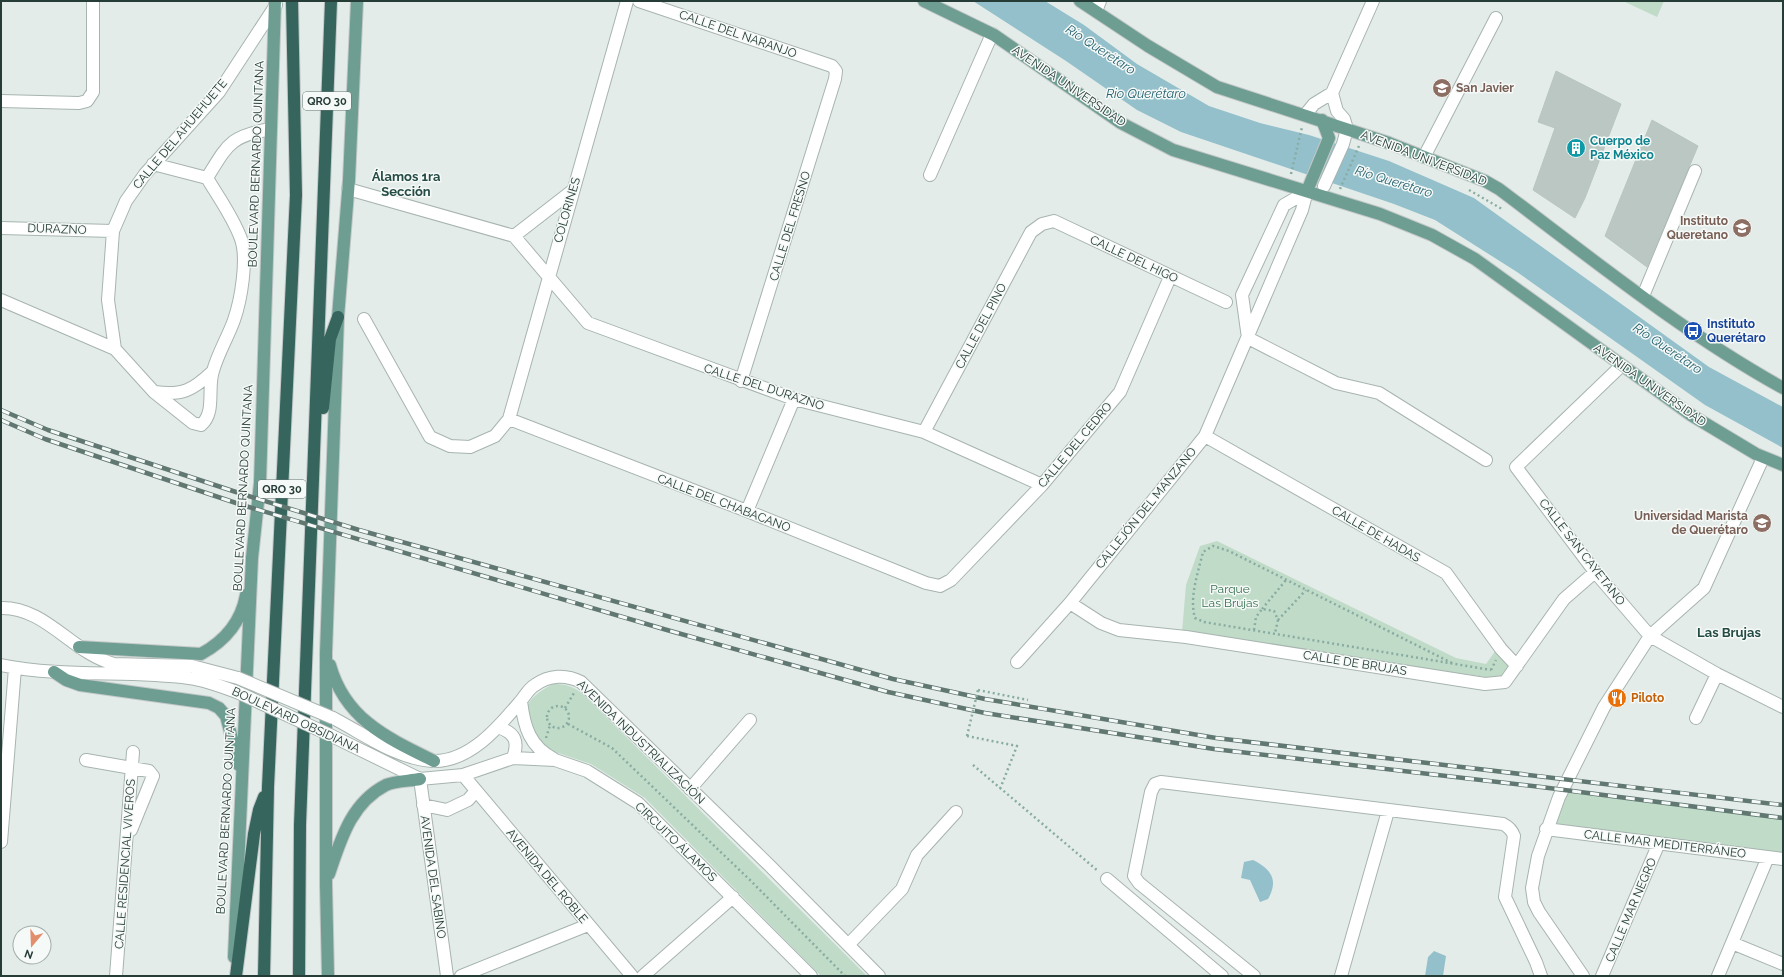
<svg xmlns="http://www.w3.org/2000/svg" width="1784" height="977" viewBox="0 0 1784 977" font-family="Raleway,sans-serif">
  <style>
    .green { fill: #c0dbc8 }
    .water { fill: #93c0cb }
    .building { fill: #bac7c2; stroke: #b8c5c0 }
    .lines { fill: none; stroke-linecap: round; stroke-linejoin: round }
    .minor-casing { stroke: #a7b4b0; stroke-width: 14 }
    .major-casing { stroke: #c2c8c7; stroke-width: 14 }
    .highway-casing { stroke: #c2c8c7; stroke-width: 14 }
    .path { stroke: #89aca2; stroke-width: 2.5; stroke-dasharray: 2 3; stroke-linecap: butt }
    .minor { stroke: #fff; stroke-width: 12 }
    .major { stroke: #6e9d92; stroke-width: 12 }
    .highway { stroke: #35655d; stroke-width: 12 }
    .rail-casing { stroke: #607772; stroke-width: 4.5 }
    .rail { stroke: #f5f9f7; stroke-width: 3; stroke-dasharray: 9; stroke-linecap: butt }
    .minor-bridge-casing { stroke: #a7b4b0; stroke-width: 14; stroke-linecap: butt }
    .path-bridge { stroke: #89aca2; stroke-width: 2.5; stroke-dasharray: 2 3; stroke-linecap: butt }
    .minor-bridge { stroke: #fff; stroke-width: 12 }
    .labels { text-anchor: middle; stroke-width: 3; stroke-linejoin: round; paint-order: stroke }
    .shield { fill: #f5f9f7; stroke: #647571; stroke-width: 1 }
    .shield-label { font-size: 11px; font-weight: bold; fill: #263c37 }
    .street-label { font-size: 12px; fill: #263c37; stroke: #f5f9f7 }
    .education-label { font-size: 12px; font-weight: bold; fill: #785e54; stroke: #f5f9f7; text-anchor: end }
    .culture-label { font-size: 12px; font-weight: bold; fill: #0d838f; stroke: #f5f9f7; text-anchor: start }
    .transit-label { font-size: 12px; font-weight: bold; fill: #164399; stroke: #f5f9f7; text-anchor: start }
    .park-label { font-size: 12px; fill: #346e4d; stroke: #f5f9f7 }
    .food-label { font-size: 12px; font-weight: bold; fill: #c56008; stroke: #f5f9f7; text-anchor: start }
    .water-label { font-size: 13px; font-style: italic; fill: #266271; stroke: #f5f9f7 }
    .neighbourhood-label { font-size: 13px; font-weight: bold; fill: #244c44; stroke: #f5f9f7 }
  </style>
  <rect width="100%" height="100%" fill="#e4ece9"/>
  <path class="green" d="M 1623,1 L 1664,1 L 1657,17 Z
    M 1217,541 L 1456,658 L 1486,664 L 1503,640 L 1518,659 L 1505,680 L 1182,632 L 1186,585 L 1200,546 Z
    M 553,684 C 566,684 573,686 584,695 L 867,976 L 821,976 L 645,798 L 591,764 L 555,752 L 543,750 C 539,743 527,727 525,720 C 522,702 540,691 553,684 Z
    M 1571,792 L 1783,818 L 1783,859 L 1546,829 L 1559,797 Z"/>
  <path class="water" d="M 973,1 L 1045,1 L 1084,25 L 1137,64 L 1209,106 L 1260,123 L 1309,135 L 1389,161 L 1474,198 L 1709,367 L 1783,407 L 1783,448 L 1705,405 L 1517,272 L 1435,220 L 1394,204 L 1181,132 L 1137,110 L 1066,61 Z
    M 1253,860 C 1271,869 1279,880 1268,899 L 1260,902 L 1250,880 L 1241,878 L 1244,862 Z
    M 1434,951 L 1446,956 L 1443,976 L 1425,976 L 1428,957 Z"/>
  <path class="building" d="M 1556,71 L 1621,104 L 1585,198 L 1575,218 L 1533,190 L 1555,128 L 1538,122 Z
    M 1652,120 L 1698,146 L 1647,267 L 1605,236 Z"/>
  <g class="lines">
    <g class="minor-casing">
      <path id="minor" d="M 639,1 L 832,66 L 836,71 L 835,79 L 741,381
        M 1096,11 L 1100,1
        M 1,101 L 79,103 L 87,101 L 93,92 L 93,1
        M 1305,115 L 1314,104 L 1332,93
        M 1424,157 L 1496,18
        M 153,164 L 207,178 C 219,198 233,217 241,239 C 248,259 241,300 234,320 C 228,337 218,353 213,371 C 207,388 216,413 201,425 L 193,423 L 154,392 L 115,349 L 108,300 L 113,231 L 126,201 L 145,174 L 219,92 L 276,5
        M 930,175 L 992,34
        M 207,178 C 228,144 230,136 271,129
        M 1324,186 L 1343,144 L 1347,129 L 1344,119 L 1337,111 L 1332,93 L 1373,1
        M 348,189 L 514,236 L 588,323 L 794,399 L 924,432 L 1042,485
        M 1,228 L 113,231
        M 514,236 L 572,191
        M 1643,296 L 1695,171
        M 1,300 L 115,349
        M 364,319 L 430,437 L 450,446 L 470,447 L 495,436 L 509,419 L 627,1
        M 1248,338 L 1336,383 L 1379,393 L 1486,460
        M 1248,338 L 1242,295 L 1284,205 L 1310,190
        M 1621,366 L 1516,467 L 1595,572 L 1650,636 L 1717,674 L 1783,707
        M 155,392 C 182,396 193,390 212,372
        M 509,419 L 747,511 L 926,583 L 940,586 L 951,580 L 1042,485 L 1120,392 L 1170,277
        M 924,432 L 1031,232 L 1042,224 L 1054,221 L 1226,302
        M 1205,436 L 1446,573 L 1501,649 L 1517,666
        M 747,511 L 794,399
        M 1070,603 L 1101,623 L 1119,630 L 1186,637 L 1485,684 L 1505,682 L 1564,599 L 1595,572
        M 1,608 C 46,607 72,653 114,664 L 192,666 L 238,678
        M 1017,662 L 1070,603 L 1205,436 L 1302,210 L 1307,191
        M 1,665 C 63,678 127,670 189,678 C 206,680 223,687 239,693
        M 521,701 C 524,727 530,747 554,759
        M 333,718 C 364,734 397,759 433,761 C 469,762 498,728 519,703 C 524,698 528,689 535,685 C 549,675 566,674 581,682 L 769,865 L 879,976
        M 1696,718 L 1717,674
        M 498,727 C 515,733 519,741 513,758
        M 330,735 L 420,779
        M 86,760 L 149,771 L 153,776 L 131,830
        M 463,775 L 632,976
        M 420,779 L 463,775 L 513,758 L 555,760 L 587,771 L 638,803 L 811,976
        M 420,779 L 447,976
        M 690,789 L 750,720
        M 423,805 L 447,810 L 468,800 L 476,791
        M 1546,829 L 1783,859
        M 1,842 L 15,668
        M 1107,879 L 1222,976
        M 1732,943 L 1783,964
        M 848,945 L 902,889 L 917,855 L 956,812
        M 116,976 L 133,752
        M 461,976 L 588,925
        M 643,976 L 733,897
        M 1254,976 L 1139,883 L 1134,876 L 1151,792 L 1155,784 L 1161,782 L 1503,824 C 1509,827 1512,830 1514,836 L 1505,897 L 1536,962 L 1541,976
        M 1341,976 L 1388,811
        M 1583,976 L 1539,912 L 1534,902 L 1532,888 L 1538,856 L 1559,797 L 1604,707 L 1650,636 L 1704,588 L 1763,458
        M 1602,976 L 1659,843
        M 1718,976 L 1768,857"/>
    </g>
    <g class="major-casing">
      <path id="major" d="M 924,1 L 994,35 L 1121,123 L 1173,150 L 1380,214 L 1432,235 L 1475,259 L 1691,415 L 1756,454 L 1783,465
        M 1080,1 L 1148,46 L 1217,87 L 1389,143 L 1485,181 L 1499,189 C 1591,258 1682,332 1783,388
        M 1307,191 L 1329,138 L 1322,120
        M 79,647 L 201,654 C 225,641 241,623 246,595
        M 330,665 C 345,719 387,738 434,761
        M 54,672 L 66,680 L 80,685 L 209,703 L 219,708 L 226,716 L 239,765
        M 329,874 C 341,839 351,803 386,785 C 395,781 410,781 420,779
        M 234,957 L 252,558 L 260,483 L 275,1
        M 328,976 L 326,884 L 326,653 L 338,317 L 349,180 L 357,1"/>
    </g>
    <g class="highway-casing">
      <path id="highway" d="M 323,408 L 330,339 L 338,317
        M 236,976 L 254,834 L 259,810 L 264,797
        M 264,976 L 268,787 L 296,195 L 292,1
        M 299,976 L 300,825 L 331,1"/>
    </g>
    <path class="path" d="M 1291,174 L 1302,127
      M 1340,189 L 1359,146
      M 1469,190 L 1502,209
      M 1262,609 L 1286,580
      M 1278,620 L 1306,590
      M 1254,630 L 1256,617 L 1262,609 L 1274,611 L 1278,620 L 1275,633
      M 1452,663 L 1229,551 L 1213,546 L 1203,552 C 1198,573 1189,597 1195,618 L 1204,622 L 1491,670
      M 1491,670 L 1496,660
      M 978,690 L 1028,700
      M547 717a11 11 0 1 1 22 0a11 11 0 1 1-22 0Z
      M 565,708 L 574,693
      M 568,724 L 612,748 L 751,881 L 845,976
      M 967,736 L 1017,746 L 1000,789
      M 546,738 L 550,725
      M 973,765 L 1098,871"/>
    <use href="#minor" class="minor"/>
    <use href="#major" class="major"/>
    <use href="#highway" class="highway"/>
    <g class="rail-casing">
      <path id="rail" d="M 1,410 L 48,430 L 242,494 L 359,530 L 893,679 L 985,699 L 1216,738 L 1783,805
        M 1,420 L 45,439 L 242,505 L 667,630 L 888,692 L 985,713 L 1214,749 L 1541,787 L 1783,818"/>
    </g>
    <use href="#rail" class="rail"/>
    <g class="minor-bridge-casing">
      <path id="minor-bridge" d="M 238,678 L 333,718
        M 239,693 L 330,735"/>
    </g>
    <path class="path-bridge" d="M 967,736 L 978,690"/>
    <use href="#minor-bridge" class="minor-bridge"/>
  </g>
  <defs>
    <g id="school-disc" transform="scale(1)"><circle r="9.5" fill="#8d6e63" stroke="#f5f9f7"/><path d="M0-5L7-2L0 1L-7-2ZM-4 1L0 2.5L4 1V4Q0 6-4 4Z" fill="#fff"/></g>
    <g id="building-disc" transform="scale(1)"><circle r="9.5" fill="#0f9aa8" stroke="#f5f9f7"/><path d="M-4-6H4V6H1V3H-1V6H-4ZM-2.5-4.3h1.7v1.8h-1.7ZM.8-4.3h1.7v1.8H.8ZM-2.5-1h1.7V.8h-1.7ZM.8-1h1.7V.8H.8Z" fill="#fff"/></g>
    <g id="bus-disc" transform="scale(1)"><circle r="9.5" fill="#1a4fb4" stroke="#f5f9f7"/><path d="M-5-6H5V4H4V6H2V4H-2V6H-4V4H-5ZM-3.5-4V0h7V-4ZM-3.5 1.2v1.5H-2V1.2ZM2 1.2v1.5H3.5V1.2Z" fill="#fff"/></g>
    <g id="university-disc" transform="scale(1)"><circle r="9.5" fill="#8d6e63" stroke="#f5f9f7"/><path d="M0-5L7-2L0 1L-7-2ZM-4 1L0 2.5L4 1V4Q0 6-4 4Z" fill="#fff"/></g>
    <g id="restaurant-disc" transform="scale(1)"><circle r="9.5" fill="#e8710a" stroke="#f5f9f7"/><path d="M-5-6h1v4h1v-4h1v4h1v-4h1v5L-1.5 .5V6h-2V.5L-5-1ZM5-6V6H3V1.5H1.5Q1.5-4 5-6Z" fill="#fff"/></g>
  </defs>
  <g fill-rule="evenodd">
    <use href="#school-disc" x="1442" y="88"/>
    <use href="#building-disc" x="1576" y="148"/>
    <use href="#school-disc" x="1742" y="228"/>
    <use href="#bus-disc" x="1693" y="331"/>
    <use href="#university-disc" x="1762" y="523"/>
    <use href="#restaurant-disc" x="1617" y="698"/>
  </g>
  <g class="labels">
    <g class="shield">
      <rect x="303" y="92" width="48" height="18" rx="3"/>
      <rect x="258" y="480" width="48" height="18" rx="3"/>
    </g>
    <g class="shield-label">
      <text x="327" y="105">QRO 30</text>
      <text x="282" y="493">QRO 30</text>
    </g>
    <g class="street-label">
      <text transform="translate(738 34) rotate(19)" y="4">CALLE DEL NARANJO</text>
      <text transform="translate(1069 86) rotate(34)" y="4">AVENIDA UNIVERSIDAD</text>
      <text transform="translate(180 134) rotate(-50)" y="4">CALLE DEL AHUEHUETE</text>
      <text transform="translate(1424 158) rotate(21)" y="4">AVENIDA UNIVERSIDAD</text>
      <text transform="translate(256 164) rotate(-88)" y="4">BOULEVARD BERNARDO QUINTANA</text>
      <text transform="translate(567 210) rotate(-74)" y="4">COLORINES</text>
      <text transform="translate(790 226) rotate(-73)" y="4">CALLE DEL FRESNO</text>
      <text transform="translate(57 229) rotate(2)" y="4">DURAZNO</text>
      <text transform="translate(1134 259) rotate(25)" y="4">CALLE DEL HIGO</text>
      <text transform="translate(981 326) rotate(-62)" y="4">CALLE DEL PINO</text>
      <text transform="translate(1650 385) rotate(35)" y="4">AVENIDA UNIVERSIDAD</text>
      <text transform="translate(764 387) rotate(18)" y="4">CALLE DEL DURAZNO</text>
      <text transform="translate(1075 445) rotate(-50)" y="4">CALLE DEL CEDRO</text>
      <text transform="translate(243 488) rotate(-87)" y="4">BOULEVARD BERNARDO QUINTANA</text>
      <text transform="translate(724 503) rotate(21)" y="4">CALLE DEL CHABACANO</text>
      <text transform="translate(1146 508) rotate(-51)" y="4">CALLEJÓN DEL MANZANO</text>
      <text transform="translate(1376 534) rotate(30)" y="4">CALLE DE HADAS</text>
      <text transform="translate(1582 552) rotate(52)" y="4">CALLE SAN CAYETANO</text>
      <text transform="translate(1355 663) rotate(9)" y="4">CALLE DE BRUJAS</text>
      <text transform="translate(296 720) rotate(25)" y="4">BOULEVARD OBSIDIANA</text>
      <text transform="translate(641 742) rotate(44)" y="4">AVENIDA INDUSTRIALIZACIÓN</text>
      <text transform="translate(226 811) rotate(-87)" y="4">BOULEVARD BERNARDO QUINTANA</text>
      <text transform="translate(676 842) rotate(44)" y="4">CIRCUITO ÁLAMOS</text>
      <text transform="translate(1665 844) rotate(7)" y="4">CALLE MAR MEDITERRÁNEO</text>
      <text transform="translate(125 864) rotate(-86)" y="4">CALLE RESIDENCIAL VIVEROS</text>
      <text transform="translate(547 876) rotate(50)" y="4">AVENIDA DEL ROBLE</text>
      <text transform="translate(433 877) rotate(82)" y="4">AVENIDA DEL SABINO</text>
      <text transform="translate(1631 910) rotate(-67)" y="4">CALLE MAR NEGRO</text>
    </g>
    <g class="education-label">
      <text x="1456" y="92" text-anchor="start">San Javier</text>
      <text x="1728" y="225">Instituto<tspan x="1728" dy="14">Queretano</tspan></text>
      <text x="1748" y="520">Universidad Marista<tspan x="1748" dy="14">de Querétaro</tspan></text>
    </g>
    <g class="culture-label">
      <text x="1590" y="145">Cuerpo de<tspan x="1590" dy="14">Paz México</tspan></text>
    </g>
    <g class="transit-label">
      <text x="1707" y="328">Instituto<tspan x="1707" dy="14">Querétaro</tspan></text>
    </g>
    <g class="park-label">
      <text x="1230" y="593">Parque<tspan x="1230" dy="14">Las Brujas</tspan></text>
    </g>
    <g class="food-label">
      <text x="1631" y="702">Piloto</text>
    </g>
    <g class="water-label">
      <text transform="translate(1101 49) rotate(33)" y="5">Río Querétaro</text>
      <text x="1146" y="98">Rio Querétaro</text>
      <text transform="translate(1394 181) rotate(17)" y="5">Río Querétaro</text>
      <text transform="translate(1668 348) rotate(34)" y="5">Río Querétaro</text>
    </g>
    <g class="neighbourhood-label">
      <text x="406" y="181">Álamos 1ra<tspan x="406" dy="15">Sección</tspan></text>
      <text x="1729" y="637">Las Brujas</text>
    </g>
  </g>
  <rect width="1784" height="977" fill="none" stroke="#263c37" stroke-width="4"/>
  <g transform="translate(32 945) rotate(199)"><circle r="19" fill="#f5f9f7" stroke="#a2adaa"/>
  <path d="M0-3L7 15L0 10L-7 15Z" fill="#e28e6c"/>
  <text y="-6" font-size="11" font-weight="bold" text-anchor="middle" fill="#263c37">N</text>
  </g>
</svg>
